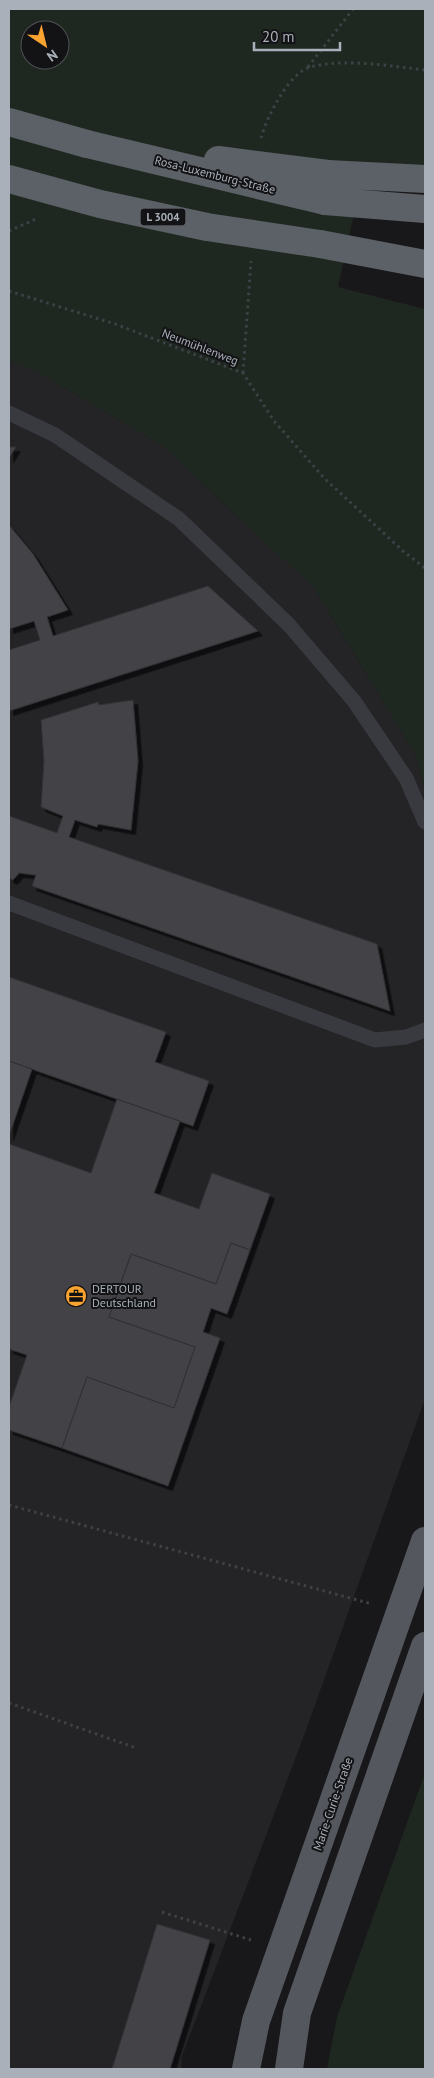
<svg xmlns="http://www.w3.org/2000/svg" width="434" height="2078" viewBox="0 0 434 2078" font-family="'PT Sans',sans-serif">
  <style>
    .built { fill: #242427 }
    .green { fill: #1f2820; fill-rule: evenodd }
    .building { fill: #424347; stroke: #323236; filter: url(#shadow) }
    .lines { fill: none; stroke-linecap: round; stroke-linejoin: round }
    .path { stroke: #3e4146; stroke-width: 3; stroke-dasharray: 2.5 4; stroke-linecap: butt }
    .service { stroke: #383a3f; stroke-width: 15 }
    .primary { stroke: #54575e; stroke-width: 28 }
    .trunk { stroke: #5c6067; stroke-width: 28 }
    .trunk-bridge { stroke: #5c6067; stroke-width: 28 }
    .labels { text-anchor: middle; stroke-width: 4; stroke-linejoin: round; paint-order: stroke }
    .shield { fill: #131315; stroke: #7c8188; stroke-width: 1 }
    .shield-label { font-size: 11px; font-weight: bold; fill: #a9b0ba }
    .street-label { font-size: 12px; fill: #a9b0ba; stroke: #131315 }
    .poi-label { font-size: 12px; fill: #a9b0ba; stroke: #131315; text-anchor: start }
  </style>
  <defs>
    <filter id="shadow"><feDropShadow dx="4.5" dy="4.5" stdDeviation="0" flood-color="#0009"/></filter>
  </defs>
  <rect width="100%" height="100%" fill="#18181a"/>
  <path class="built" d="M 9,360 L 39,373 L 160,444 L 314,588 L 415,754 L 425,790 L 425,1399 L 302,1741 L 182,2056 L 181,2069 L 9,2069 Z"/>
  <path class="green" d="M 9,9 L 425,9 L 425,169 L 364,168 L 338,287 L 425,309 L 425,790 L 415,754 L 314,588 L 160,444 L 39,373 L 9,360 ZM 30,30 L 60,30 L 60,60 L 30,60 Z
    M 425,1773 L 425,2069 L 327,2069 L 337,2017 Z"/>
  <path class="building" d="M 9,447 L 16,447 L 9,458 Z
    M 9,525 L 33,554 L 68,610 L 47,617 L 53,636 L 208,586 L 258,631 L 9,711 L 9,650 L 40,640 L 34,621 L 9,629 Z
    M 133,700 L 138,761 L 131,830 L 98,824 L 97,827 L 75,820 L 69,837 L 377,944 L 390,1011 L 32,886 L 36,875 L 19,873 L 13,880 L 9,878 L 9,816 L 57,833 L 63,816 L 41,807 L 44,761 L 41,720 L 98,702 L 99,705 Z
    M 9,977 L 166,1032 L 155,1062 L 209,1081 L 193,1126 L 9,1061 Z
    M 9,1061 L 32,1069 L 9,1136 Z
    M 117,1099 L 180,1121 L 154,1193 L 199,1209 L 212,1173 L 270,1194 L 250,1250 L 231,1243 L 216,1284 L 131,1254 L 109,1317 L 195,1347 L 174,1408 L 87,1377 L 62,1448 L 9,1430 L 9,1407 L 27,1355 L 9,1349 L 9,1144 L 91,1173 Z
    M 231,1243 L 250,1250 L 227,1314 L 211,1308 L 203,1332 L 220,1338 L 168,1486 L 62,1448 L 87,1377 L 174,1408 L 195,1347 L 109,1317 L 131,1254 L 216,1284 Z
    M 157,1924 L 210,1940 L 170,2069 L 112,2069 Z"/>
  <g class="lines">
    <path class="path" d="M 308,67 L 353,9
      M 261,138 C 266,118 289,73 310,67 C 344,58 391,66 425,70
      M 9,231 L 38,218
      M 9,291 L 115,324 L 243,373 L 274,421 L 325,479 L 403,551 L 425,568
      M 243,373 L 251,261
      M 9,1505 L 372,1604
      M 9,1703 L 136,1748
      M 162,1912 L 251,1940"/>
    <path class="service" d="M 9,413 L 55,435 L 179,519 L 289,625 L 354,701 L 406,778 L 425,822
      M 9,903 L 375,1040 L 406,1037 L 425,1030"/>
    <path class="primary" d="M 246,2069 L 256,2021 L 425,1541
      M 289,2069 L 297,2013 L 425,1646"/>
    <path class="trunk" d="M 9,122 L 87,144
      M 328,174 L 425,179
      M 325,201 L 425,209
      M 320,244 L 425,264"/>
    <path class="trunk-bridge" d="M 87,144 L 325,201
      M 218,160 L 328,174
      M 9,179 L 100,204 L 207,227 L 320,244"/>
  </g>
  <defs>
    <g id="office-disc" transform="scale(1.125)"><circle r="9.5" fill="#faa330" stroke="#131315"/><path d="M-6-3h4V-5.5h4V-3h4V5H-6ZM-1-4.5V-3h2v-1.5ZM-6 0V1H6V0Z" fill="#111"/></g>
  </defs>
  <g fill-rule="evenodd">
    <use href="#office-disc" x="76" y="1296"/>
  </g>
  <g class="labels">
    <rect class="shield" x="140.5" y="208.5" width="45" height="17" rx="4"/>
    <g class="shield-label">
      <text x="163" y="221">L 3004</text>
    </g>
    <g class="street-label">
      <text transform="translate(215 175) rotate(14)" y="4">Rosa-Luxemburg-Straße</text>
      <text transform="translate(200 347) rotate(21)" y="4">Neumühlenweg</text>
      <text transform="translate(333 1804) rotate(-71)" y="4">Marie-Curie-Straße</text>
    </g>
    <g class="poi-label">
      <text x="92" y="1293">DERTOUR<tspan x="92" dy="14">Deutschland</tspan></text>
    </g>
  </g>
  <rect width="434" height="2078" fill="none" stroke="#a9b0ba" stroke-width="20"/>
  <g transform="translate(45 45) rotate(145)"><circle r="24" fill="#131315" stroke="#4f5257"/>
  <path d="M0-4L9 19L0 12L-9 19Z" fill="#faa330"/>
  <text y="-8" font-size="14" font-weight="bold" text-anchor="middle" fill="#a9b0ba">N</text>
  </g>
  <path d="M254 42v8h86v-8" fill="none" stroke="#a9b0ba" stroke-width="2.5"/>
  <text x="262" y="42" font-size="15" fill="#a9b0ba" stroke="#131315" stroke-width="4" paint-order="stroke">20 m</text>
</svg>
